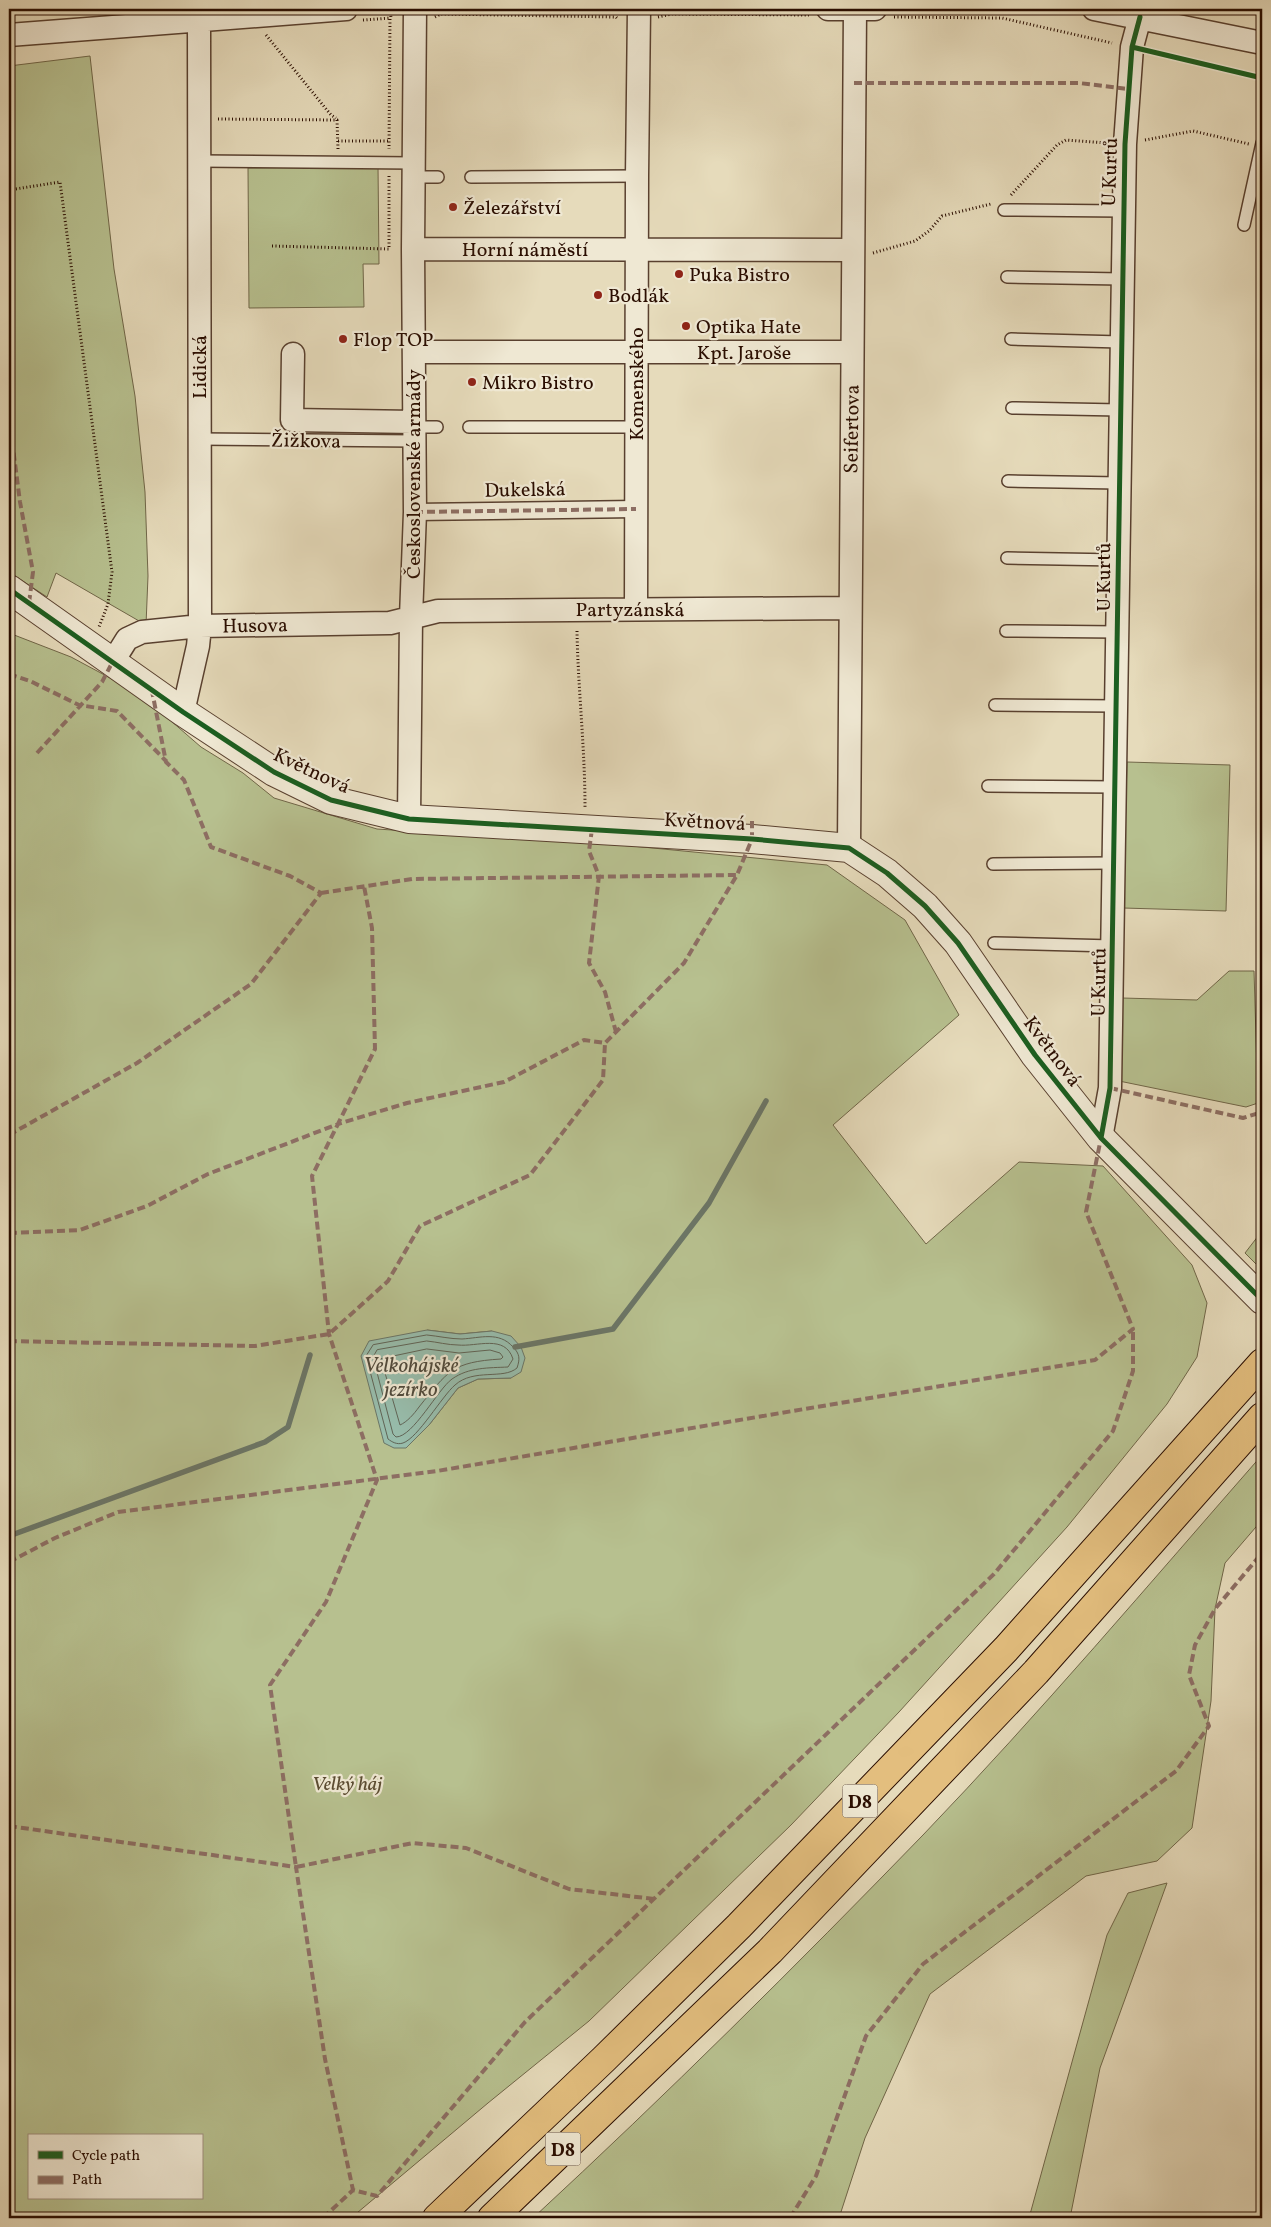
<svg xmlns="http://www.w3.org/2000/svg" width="1271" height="2227" viewBox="0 0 1271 2227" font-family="Vollkorn,serif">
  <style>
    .green { fill: #b7c08f; stroke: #706648; fill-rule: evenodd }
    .water { fill: #97bcab; stroke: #6b7667 }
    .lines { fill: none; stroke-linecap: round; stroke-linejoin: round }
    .shore { stroke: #606456; stroke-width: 1 }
    .stream { stroke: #6b7667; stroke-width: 5.5 }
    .service-casing { stroke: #59402f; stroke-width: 14 }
    .pedestrian-casing { stroke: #59402f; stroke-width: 19 }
    .minor-casing { stroke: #59402f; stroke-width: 25 }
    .tertiary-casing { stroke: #59402f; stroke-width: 30 }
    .motorway-casing { stroke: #2a0d00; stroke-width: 30 }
    .path { stroke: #2a0d00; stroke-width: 3; stroke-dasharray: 1 2.5; stroke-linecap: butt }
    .service { stroke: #efe8d3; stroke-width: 11 }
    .pedestrian { stroke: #efe8d3; stroke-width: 16 }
    .minor { stroke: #efe8d3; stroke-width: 22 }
    .tertiary { stroke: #efe8d3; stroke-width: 28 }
    .motorway { stroke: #e3be7e; stroke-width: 28 }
    .quiet { stroke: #8d6e63; stroke-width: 4; stroke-dasharray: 8 4; stroke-linecap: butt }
    .cycleway-casing { stroke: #efe8d3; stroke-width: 8 }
    .cycleway { stroke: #1b5e20; stroke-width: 5 }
    .poi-dot { fill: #8f2418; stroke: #efe8d3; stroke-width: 2 }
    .labels { text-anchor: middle; stroke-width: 4.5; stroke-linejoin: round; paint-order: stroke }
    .shield { fill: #efe8d3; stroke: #654f3f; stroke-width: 1 }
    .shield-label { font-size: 19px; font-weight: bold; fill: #2a0d00 }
    .street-label { font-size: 20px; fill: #2a0d00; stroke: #efe8d3 }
    .poi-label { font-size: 20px; fill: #2a0d00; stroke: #efe8d3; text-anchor: start }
    .park-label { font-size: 20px; font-style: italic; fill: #5b4c32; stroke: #efe8d3 }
    .water-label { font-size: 21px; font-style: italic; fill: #504a3c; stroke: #efe8d3 }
  </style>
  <rect width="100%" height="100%" fill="#e6dbbb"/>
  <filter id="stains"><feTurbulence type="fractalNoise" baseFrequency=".004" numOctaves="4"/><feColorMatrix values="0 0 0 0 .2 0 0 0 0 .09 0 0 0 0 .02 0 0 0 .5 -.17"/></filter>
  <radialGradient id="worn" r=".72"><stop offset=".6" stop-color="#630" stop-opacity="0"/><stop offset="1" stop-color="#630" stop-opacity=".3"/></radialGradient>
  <path class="green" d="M 90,56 L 114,269 L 135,396 L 145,492 L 148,576 L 146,625 L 56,573 L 47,597 L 9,572 L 9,66 Z
    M 378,166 L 379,264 L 363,264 L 364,307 L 249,308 L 248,168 Z
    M 9,633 L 71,657 L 140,694 L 201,747 L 243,773 L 274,798 L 377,829 L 632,846 L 827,865 L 905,920 L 959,1015 L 833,1125 L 926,1244 L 1019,1162 L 1103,1166 L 1192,1265 L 1207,1303 L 1197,1357 L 1167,1404 L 1067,1527 L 899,1712 L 791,1825 L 589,2021 L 488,2103 L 351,2218 L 9,2218 ZM 427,1330 L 460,1334 L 492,1331 L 511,1378 L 478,1379 L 458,1388 L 429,1425 L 406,1448 ZM 29,2136 L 201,2136 L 201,2198 L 29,2198 Z
    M 1127,762 L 1230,765 L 1226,911 L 1123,908 Z
    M 1229,971 L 1254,971 L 1258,1103 L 1246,1107 L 1119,1081 L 1122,998 L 1197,1000 Z
    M 1262,1231 L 1262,1270 L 1245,1253 Z
    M 1262,1455 L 1262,1520 L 1225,1563 L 1215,1609 L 1211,1701 L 1192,1828 L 1157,1861 L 1086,1876 L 930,1994 L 865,2138 L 839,2218 L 533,2218 C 666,2095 796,1966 923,1835 C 1040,1713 1150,1583 1262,1455 Z
    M 1167,1883 L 1100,2068 L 1070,2218 L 1029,2218 L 1107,1935 L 1128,1893 Z"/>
  <path class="water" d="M 427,1330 L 460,1334 L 492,1331 L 511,1336 L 521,1347 L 525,1358 L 521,1372 L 511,1378 L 478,1379 L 458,1388 L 429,1425 L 406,1448 L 394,1448 L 384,1443 L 361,1356 L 369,1341 Z"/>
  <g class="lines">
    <path class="shore" d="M 427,1335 C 438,1336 450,1339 462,1339 C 480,1338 499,1331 513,1347 C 520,1354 520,1359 517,1368 C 503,1380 474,1368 455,1385 C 442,1396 418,1438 403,1443 C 397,1445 392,1442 388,1439 L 366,1356 L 373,1345 Z
      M 427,1341 C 437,1342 448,1345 458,1345 C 477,1347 505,1334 513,1359 L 508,1367 C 489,1368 469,1367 452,1379 C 438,1389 413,1437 396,1437 L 393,1434 L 373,1357 L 377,1350 Z
      M 427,1349 L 459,1353 L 490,1350 L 500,1353 L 503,1357 L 501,1359 C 452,1362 448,1371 419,1407 C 414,1414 407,1422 400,1425 L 381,1359 Z"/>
    <path class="stream" d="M 515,1347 L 613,1329 L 709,1203 L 766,1101
      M 9,1536 L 265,1442 L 288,1427 L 310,1355"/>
    <g class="service-casing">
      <path id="service" d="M 200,161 L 413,163
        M 414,177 L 438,177
        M 471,177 L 637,176
        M 1004,210 L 1123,211
        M 1244,225 L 1262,143
        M 1007,277 L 1122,279
        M 1011,339 L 1121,342
        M 1012,408 L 1120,410
        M 414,427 L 437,427
        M 469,427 L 636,427
        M 199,439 L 414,441
        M 1008,481 L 1119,483
        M 1007,558 L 1118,560
        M 1006,631 L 1118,632
        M 995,705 L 1117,706
        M 988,786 L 1116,787
        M 993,864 L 1114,863
        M 994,943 L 1113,946"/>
    </g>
    <g class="pedestrian-casing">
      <path id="pedestrian" d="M 415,512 L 636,509"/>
    </g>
    <g class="minor-casing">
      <path id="minor" d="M 828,9 L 875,9
        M 1094,9 L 1262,43
        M 9,35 L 346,9
        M 413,249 L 853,250
        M 414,352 L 852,352
        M 293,354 L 292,420 L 414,422
        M 636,609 L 637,176 L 639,9
        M 112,663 L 127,639 L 142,632 L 200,626 L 390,623 L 438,611 L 849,608
        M 183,712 L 198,646 L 200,626 L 199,20
        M 409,819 L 411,617 L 415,512 L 413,249 L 415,9
        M 849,848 L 855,9
        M 1101,1138 L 1110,1088 L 1125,144 L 1132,47 L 1140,17"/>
    </g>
    <g class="tertiary-casing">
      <path id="tertiary" d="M 9,589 L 183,712 L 274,772 L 331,800 L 409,819 L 752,839 L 849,848 L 887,873 L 925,906 L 958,943 L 1035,1055 L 1101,1138 L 1262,1300"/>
    </g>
    <g class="motorway-casing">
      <path id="motorway" d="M 437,2218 L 604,2059 L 739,1926 L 1006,1649 L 1262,1363
        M 492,2218 L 770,1951 L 1036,1672 L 1262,1417"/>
    </g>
    <path class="path" d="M 390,9 L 391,18
      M 435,17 L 441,14 L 616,17 L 618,19
      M 658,17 L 672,14 L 809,15
      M 894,17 L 1002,18 L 1112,43
      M 363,20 L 390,18 L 389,149
      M 266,35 L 331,115 L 336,118
      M 218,119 L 337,120 L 338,149
      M 1145,140 L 1193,131 L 1249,144
      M 338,141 L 389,141
      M 9,190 L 60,182 L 112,572 L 108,604 L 99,627
      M 1011,195 L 1057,145 L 1066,140 L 1106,143
      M 272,246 L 389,249 L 389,176
      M 873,253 L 915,241 L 929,231 L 942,216 L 991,204
      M 577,631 C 578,689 585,748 585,807"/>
    <use href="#service" class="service"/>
    <use href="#pedestrian" class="pedestrian"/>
    <use href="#minor" class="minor"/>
    <use href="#tertiary" class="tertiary"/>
    <use href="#motorway" class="motorway"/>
    <path class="quiet" d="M 854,83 L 1079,83 L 1128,89
      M 9,417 L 20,502 L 33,572 L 29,603
      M 415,512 L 636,509
      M 9,674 L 30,681 L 79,705 L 117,711 L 166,761
      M 37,753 L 102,682 L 112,663
      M 592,829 L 589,851 L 599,876 L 589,963 L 605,992 L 616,1032
      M 321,893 L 412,879 L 737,875
      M 1110,1088 L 1243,1118 L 1262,1112
      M 9,1135 L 137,1063 L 251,984 L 321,893 L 290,876 L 211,847 L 184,780 L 166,762 L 152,691
      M 9,1233 L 80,1230 L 147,1206 L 208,1174 L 338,1124 L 375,1049 L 372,928 L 364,886
      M 9,1341 L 255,1346 L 329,1334 L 388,1281 L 420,1226 L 530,1175 L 603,1080 L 605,1043
      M 9,1562 L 55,1538 L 118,1512 L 437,1471 L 1095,1360 L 1133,1329 L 1086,1212 L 1101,1138
      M 9,1826 L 296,1867 L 325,2059 L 353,2190 L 377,2196 L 525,2022 L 994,1574 L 1113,1431 L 1133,1371 L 1133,1329
      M 654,1899 L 569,1889 L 466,1848 L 413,1843 L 296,1867 L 270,1685 L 326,1602 L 377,1480 L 329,1334 L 312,1176 L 338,1124 L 407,1103 L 504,1082 L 584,1040 L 605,1043 L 684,963 L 737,875 L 752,839 L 752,821
      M 323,2218 L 353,2190
      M 790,2218 L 816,2176 L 866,2036 L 923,1964 L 1176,1771 L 1209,1726 L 1189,1675 L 1195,1645 L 1215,1609 L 1262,1553"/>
    <g class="cycleway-casing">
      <path id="cycleway" d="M 1132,47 L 1262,78
        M 9,589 L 183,712 L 274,772 L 331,800 L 409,819 L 752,839 L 849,848 L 887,873 L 925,906 L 958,943 L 1035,1055 L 1101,1138 L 1262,1300
        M 1101,1138 L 1110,1088 L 1125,144 L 1132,47 L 1140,17"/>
    </g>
    <use href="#cycleway" class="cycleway"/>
  </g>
  <g class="poi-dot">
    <circle cx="453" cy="207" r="5"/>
    <circle cx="679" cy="274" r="5"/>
    <circle cx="598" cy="295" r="5"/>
    <circle cx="686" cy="326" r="5"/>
    <circle cx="343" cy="339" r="5"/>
    <circle cx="472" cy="382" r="5"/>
  </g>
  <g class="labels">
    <g class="shield">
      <rect x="842.5" y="1784.5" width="35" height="33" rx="4"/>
      <rect x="545.5" y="2132.5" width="35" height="33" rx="4"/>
    </g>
    <g class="shield-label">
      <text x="860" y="1808">D8</text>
      <text x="563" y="2156">D8</text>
    </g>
    <g class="street-label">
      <text transform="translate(1109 172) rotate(-88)" y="7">U Kurtů</text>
      <text x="525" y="256">Horní náměstí</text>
      <text x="744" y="359">Kpt. Jaroše</text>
      <text transform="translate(199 367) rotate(-90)" y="7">Lidická</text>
      <text transform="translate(636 384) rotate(-90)" y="7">Komenského</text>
      <text transform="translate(851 429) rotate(-89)" y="7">Seifertova</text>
      <text transform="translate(306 440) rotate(1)" y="7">Žižkova</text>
      <text transform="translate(413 474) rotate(-90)" y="7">Československé armády</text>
      <text transform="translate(525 489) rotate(-1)" y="7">Dukelská</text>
      <text transform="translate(1103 577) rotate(-90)" y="7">U Kurtů</text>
      <text x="630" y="616">Partyzánská</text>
      <text transform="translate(255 625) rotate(-1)" y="7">Husova</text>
      <text transform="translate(312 770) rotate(25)" y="7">Květnová</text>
      <text transform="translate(705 821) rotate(3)" y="7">Květnová</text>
      <text transform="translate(1098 982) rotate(-89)" y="7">U Kurtů</text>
      <text transform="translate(1053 1051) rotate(53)" y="7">Květnová</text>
    </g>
    <g class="poi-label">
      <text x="463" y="214">Železářství</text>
      <text x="689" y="281">Puka Bistro</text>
      <text x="608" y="302">Bodlák</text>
      <text x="696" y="333">Optika Hate</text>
      <text x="353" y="346">Flop TOP</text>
      <text x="482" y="389">Mikro Bistro</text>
    </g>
    <g class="park-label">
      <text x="347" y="1790">Velký háj</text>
    </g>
    <g class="water-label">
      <text x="411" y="1372">Velkohájské<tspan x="411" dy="24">jezírko</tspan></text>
    </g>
  </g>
  <rect width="1271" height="2227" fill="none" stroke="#e6dbbb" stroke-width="30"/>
  <rect x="10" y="10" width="1251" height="2207" fill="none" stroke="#2a0d00" stroke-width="2.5"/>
  <rect x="15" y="15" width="1241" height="2197" fill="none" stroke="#2a0d00"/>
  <rect x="28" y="2134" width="175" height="65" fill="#efe8d3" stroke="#a0907f"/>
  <rect x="38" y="2151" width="25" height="8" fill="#1b5e20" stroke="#a0907f"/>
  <text x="72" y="2160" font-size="15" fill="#2a0d00">Cycle path</text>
  <rect x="38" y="2176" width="25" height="8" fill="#8d6e63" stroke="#a0907f"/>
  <text x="72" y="2184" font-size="15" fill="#2a0d00">Path</text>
  <rect width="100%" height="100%" filter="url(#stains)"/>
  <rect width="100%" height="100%" fill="url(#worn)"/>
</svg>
